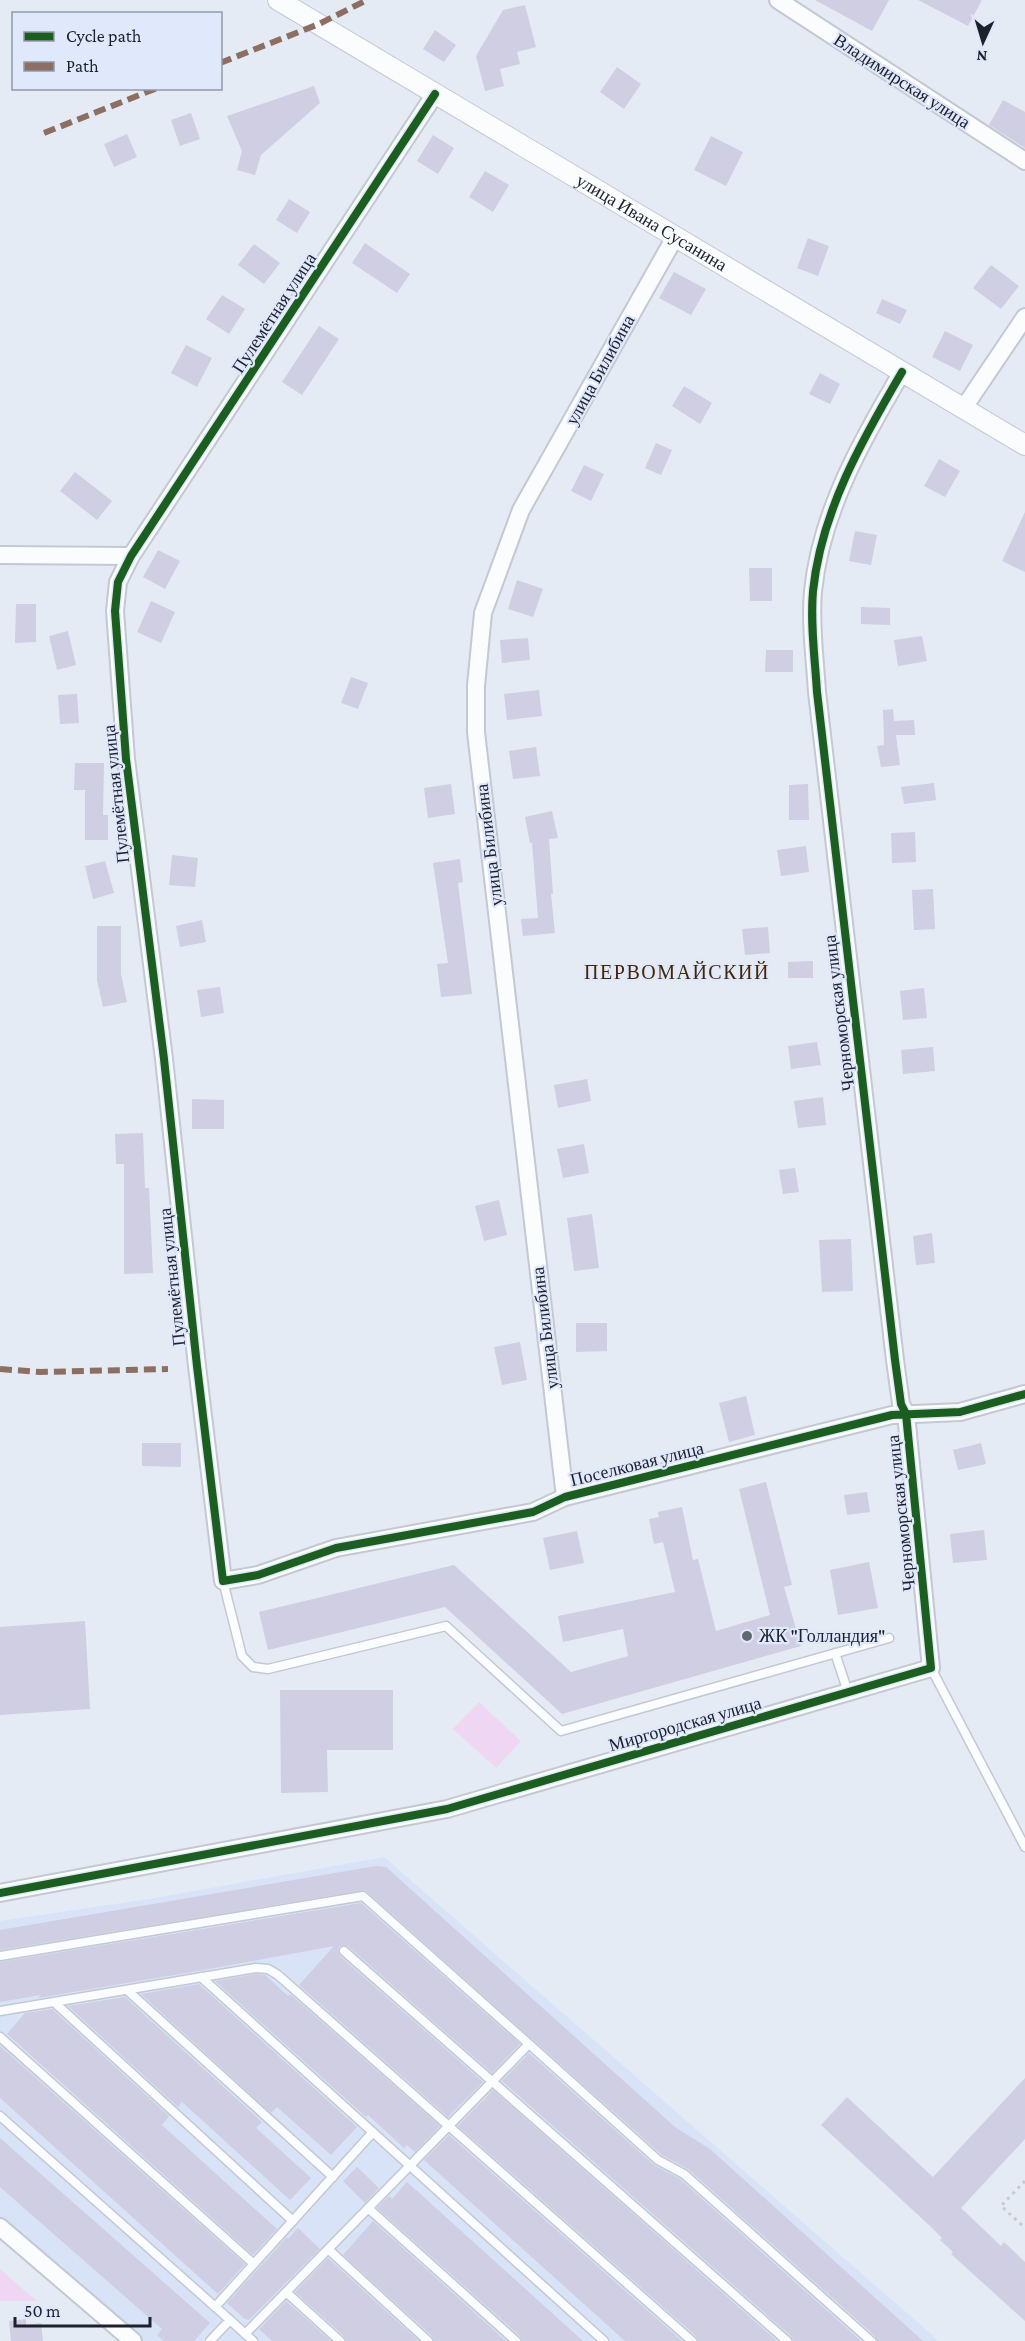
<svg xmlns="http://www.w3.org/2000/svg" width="1025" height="2341" viewBox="0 0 1025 2341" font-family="'Crimson Pro',serif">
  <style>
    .built { fill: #d8e3f7 }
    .green { fill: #efd7f4 }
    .building { fill: #cfcee2 }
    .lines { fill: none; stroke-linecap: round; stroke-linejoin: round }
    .service-casing { stroke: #c3c8d2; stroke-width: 11 }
    .minor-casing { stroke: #c3c8d2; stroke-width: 20 }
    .tertiary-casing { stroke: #c3c8d2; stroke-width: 22 }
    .path { stroke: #c8cace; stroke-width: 3; stroke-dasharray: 3 4.5; stroke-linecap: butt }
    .service { stroke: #fbfcfe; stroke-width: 8 }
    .minor { stroke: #fbfcfe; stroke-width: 16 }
    .tertiary { stroke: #fbfcfe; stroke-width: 20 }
    .quiet { stroke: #8d6e63; stroke-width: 6; stroke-dasharray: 12 6; stroke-linecap: butt }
    .cycleway-casing { stroke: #dfe9fb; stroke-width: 11 }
    .cycleway { stroke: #1b5e20; stroke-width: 8 }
    .poi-dot { fill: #626872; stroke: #dfe9fb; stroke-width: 2 }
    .labels { text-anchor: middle; stroke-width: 4.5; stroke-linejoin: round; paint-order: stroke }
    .street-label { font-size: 18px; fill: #1c212c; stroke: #dfe9fb }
    .poi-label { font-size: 18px; fill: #1c212c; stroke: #dfe9fb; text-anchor: start }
    .neighbourhood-label { font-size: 20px; letter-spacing: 1.5px; fill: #422607; stroke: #dfe9fb }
  </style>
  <rect width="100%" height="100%" fill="#e5ebf5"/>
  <path class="built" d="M 384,1857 L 939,2341 L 140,2341 L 0,2218 L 0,1921 L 149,1899 Z"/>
  <path class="green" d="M 479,1702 L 521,1741 L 496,1768 L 453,1729 Z
    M 0,2269 L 37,2301 L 0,2301 Z"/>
  <path class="building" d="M 815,0 L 889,0 L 872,31 Z
    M 918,0 L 982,0 L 968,26 Z
    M 525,5 L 536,47 L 517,52 L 520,64 L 500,69 L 504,86 L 485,91 L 476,56 L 503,10 Z
    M 435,30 L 456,45 L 444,62 L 423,49 Z
    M 617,67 L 641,84 L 624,109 L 600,92 Z
    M 314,86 L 320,103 L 261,155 L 255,175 L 237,170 L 242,151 L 227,116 Z
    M 1003,100 L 1025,112 L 1025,148 L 989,125 Z
    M 191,113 L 200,139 L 180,146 L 171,120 Z
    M 127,134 L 137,157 L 114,167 L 104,144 Z
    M 433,135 L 454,148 L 438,174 L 417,161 Z
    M 711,136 L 743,152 L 726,186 L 694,170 Z
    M 485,171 L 509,185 L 493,212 L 469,197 Z
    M 289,199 L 310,212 L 297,233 L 276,220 Z
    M 808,238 L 829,246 L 818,276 L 797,268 Z
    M 365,243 L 410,274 L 397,293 L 352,263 Z
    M 254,244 L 280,263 L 264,284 L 238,265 Z
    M 991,265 L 1019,286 L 1001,309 L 973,288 Z
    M 674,272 L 706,289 L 691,315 L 659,298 Z
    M 222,295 L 245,309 L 229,334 L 206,319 Z
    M 882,299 L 907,310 L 900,324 L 876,313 Z
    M 319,326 L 339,339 L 302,395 L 282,382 Z
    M 945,331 L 973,345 L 960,371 L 932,357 Z
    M 186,345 L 212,358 L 197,387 L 171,373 Z
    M 820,373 L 840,384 L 830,404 L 809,394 Z
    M 684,386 L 712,403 L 700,424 L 672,406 Z
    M 656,443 L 672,450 L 661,475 L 645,468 Z
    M 939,459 L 960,471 L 945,497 L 924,486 Z
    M 584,465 L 604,474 L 591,501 L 571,491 Z
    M 75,472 L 112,501 L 97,520 L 60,491 Z
    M 1025,512 L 1025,572 L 1002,561 Z
    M 855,531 L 877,535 L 871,565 L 849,561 Z
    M 158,550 L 180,561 L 165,589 L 143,577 Z
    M 749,568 L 772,568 L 772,601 L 750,601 Z
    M 517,580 L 543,589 L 533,617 L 508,609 Z
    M 151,601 L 175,612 L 161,643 L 137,632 Z
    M 16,604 L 36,604 L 36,642 L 15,643 Z
    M 861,607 L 890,608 L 890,625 L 861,624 Z
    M 68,631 L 76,665 L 57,670 L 49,636 Z
    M 922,636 L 927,661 L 898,666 L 894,640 Z
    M 528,638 L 530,660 L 502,663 L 500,640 Z
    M 766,650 L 793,650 L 793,672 L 765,672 Z
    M 351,677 L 368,683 L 358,709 L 341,703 Z
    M 539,690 L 542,716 L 507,720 L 504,694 Z
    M 77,694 L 79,723 L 60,724 L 58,695 Z
    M 893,709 L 894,721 L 914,720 L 915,735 L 896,735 L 900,765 L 881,767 L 877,746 L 884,745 L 883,710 Z
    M 536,747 L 540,776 L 513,779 L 509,751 Z
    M 75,763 L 104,763 L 103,815 L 108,815 L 108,840 L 85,840 L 85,790 L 74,790 Z
    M 934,783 L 936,800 L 904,804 L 901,787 Z
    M 451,784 L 455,814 L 428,818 L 424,788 Z
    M 808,784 L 809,820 L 789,820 L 789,785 Z
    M 552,811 L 558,838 L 549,839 L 553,894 L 551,894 L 555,933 L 523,936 L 521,919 L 538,918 L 532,843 L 530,843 L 525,817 Z
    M 915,832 L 916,862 L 892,863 L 891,833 Z
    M 806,846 L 809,872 L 781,876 L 777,850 Z
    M 172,855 L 198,858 L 195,887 L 169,885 Z
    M 460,859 L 463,882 L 458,883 L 472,994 L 441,997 L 437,964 L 448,963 L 433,863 Z
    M 105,861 L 114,893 L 93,899 L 85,866 Z
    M 933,889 L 935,929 L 914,930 L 912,890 Z
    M 202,920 L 206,942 L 180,947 L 176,926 Z
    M 97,926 L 121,926 L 121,974 L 127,1002 L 103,1007 L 97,980 Z
    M 768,927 L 770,953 L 745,955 L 742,929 Z
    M 813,961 L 813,978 L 788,978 L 788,962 Z
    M 220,987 L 224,1013 L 201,1017 L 197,990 Z
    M 924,988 L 927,1018 L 903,1020 L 900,991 Z
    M 817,1042 L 821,1065 L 791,1069 L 788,1046 Z
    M 933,1047 L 935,1071 L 903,1074 L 901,1050 Z
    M 587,1079 L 591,1101 L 558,1108 L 554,1085 Z
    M 823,1097 L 826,1125 L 798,1128 L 794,1101 Z
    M 192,1099 L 224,1100 L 224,1129 L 192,1129 Z
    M 143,1133 L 145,1188 L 149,1188 L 153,1273 L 124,1274 L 124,1164 L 116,1164 L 115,1134 Z
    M 584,1144 L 589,1173 L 563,1178 L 557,1149 Z
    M 795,1168 L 799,1192 L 783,1194 L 779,1170 Z
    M 499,1200 L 507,1235 L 484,1241 L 475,1206 Z
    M 592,1214 L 599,1268 L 574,1271 L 567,1218 Z
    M 932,1233 L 935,1263 L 916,1265 L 913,1236 Z
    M 851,1239 L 853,1291 L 822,1292 L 819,1240 Z
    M 576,1323 L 607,1323 L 607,1351 L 576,1352 Z
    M 520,1342 L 527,1380 L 502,1385 L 494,1347 Z
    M 746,1396 L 755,1435 L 729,1442 L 719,1403 Z
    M 142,1443 L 181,1443 L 181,1467 L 142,1466 Z
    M 981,1443 L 986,1464 L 958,1470 L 953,1450 Z
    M 766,1482 L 792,1585 L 784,1587 L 801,1646 L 562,1714 L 445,1607 L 268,1650 L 259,1612 L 454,1565 L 571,1672 L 628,1656 L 623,1629 L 563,1642 L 558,1616 L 675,1592 L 663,1542 L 654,1544 L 649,1519 L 659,1517 L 658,1512 L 682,1507 L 693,1560 L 698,1559 L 716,1631 L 770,1615 L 739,1489 Z
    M 867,1492 L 870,1512 L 847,1515 L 844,1495 Z
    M 984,1530 L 987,1560 L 953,1563 L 950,1534 Z
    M 577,1531 L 584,1563 L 550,1570 L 543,1538 Z
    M 869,1562 L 878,1608 L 838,1615 L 830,1570 Z
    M 85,1621 L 90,1709 L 0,1715 L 0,1627 Z
    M 280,1690 L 393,1690 L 393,1750 L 327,1750 L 328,1792 L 281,1793 Z
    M 376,1866 L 386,1867 L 675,2127 L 710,2149 L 923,2341 L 877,2341 L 875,2336 L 688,2169 L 662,2155 L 365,1890 L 0,1950 L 0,1930 Z
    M 361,1903 L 520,2044 L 492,2073 L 348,1946 L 340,1946 L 338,1950 L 340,1956 L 483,2082 L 448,2117 L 299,1985 L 334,1946 L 198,1971 L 38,1998 L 41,1995 L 0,2002 L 0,1962 Z
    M 256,1974 L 265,1975 L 288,1996 L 290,1994 L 440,2126 L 415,2152 L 407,2145 L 404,2148 L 368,2115 L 366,2117 L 215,1981 Z
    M 199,1984 L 357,2127 L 331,2155 L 277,2107 L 271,2113 L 141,1994 Z
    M 125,1997 L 262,2122 L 256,2128 L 311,2178 L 290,2200 L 182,2102 L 178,2107 L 68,2006 Z
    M 52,2009 L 169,2116 L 162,2125 L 277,2229 L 253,2255 L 7,2034 L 25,2013 Z
    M 0,2046 L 245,2264 L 218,2294 L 0,2098 Z
    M 529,2053 L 654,2165 L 680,2179 L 861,2341 L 793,2341 L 791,2336 L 502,2081 Z
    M 1025,2078 L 1025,2139 L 961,2208 L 1001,2246 L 1004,2242 L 1025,2262 L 1025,2321 L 951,2254 L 953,2252 L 940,2240 L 942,2238 L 930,2226 L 821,2125 L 847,2097 L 933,2177 Z
    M 493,2090 L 777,2341 L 698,2341 L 696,2336 L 458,2126 Z
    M 449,2135 L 682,2341 L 625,2341 L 424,2160 Z
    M 0,2138 L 210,2323 L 194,2341 L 164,2341 L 157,2335 L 162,2329 L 0,2187 Z
    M 357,2167 L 379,2188 L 365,2203 L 343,2181 Z
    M 407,2182 L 583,2341 L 522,2341 L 520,2336 L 377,2208 L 389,2196 L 392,2199 Z
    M 373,2221 L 506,2341 L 434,2341 L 432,2336 L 343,2255 Z
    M 298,2228 L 320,2249 L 249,2320 L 245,2319 L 227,2303 L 287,2237 L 288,2239 Z
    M 328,2258 L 419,2341 L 346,2341 L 344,2336 L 295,2292 Z
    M 286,2301 L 331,2341 L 272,2341 L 259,2329 Z
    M 26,2319 L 26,2325 L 41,2323 L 43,2341 L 11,2341 L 9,2321 Z"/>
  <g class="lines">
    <g class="service-casing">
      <path id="service" d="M 223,1581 L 242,1656 L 253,1667 L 268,1669 L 446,1626 L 561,1731 L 889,1638
        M 835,1653 L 848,1692
        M 931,1668 L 1025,1847
        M 344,1951 L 787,2341
        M 0,1956 L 363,1896 L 529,2044 L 245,2334
        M 201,1977 L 604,2341
        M 127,1990 L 333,2177
        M 54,2002 L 293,2221
        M 0,2011 L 256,1968 L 268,1969 L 278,1975 L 692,2341
        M 0,2037 L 254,2264
        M 529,2044 L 658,2160 L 684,2174 L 871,2341
        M 0,2116 L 230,2320
        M 368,2208 L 516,2341
        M 328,2249 L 428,2341
        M 286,2292 L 340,2341
        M 215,2307 L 373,2132
        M 210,2341 L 230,2320 L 253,2341"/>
    </g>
    <g class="minor-casing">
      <path id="minor" d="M 778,0 L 1025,161
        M 435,94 L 131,556 L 118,582 L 115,611 L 126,759 L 164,1059 L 197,1366 L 223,1581 L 258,1575 L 336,1548 L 533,1512 L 565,1497 L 892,1415 L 960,1412 L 1025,1394
        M 963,409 L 1025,317
        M 0,555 L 131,556
        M 565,1497 L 476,732 L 476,686 L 483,613 L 521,510 L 675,237
        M 0,1893 L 447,1809 L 931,1668 L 906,1414 L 901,1404 L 895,1360 L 817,692 C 815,659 810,624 813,591 C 821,512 862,440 902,372
        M 0,2227 L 133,2341"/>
    </g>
    <g class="tertiary-casing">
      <g id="tertiary">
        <path id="s1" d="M 278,0 L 1025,445"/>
      </g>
    </g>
    <path class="path" d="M 1025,2181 L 1001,2206 L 1025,2228"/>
    <use href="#service" class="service"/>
    <use href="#minor" class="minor"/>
    <use href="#tertiary" class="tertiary"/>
    <path class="quiet" d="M 220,63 L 319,24 L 367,0
      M 44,133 L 157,88
      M 0,1369 L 40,1372 L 168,1369"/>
    <g class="cycleway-casing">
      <path id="cycleway" d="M 435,94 L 131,556 L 118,582 L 115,611 L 126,759 L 164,1059 L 197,1366 L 223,1581 L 258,1575 L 336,1548 L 533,1512 L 565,1497 L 892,1415 L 960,1412 L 1025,1394
        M 0,1893 L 447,1809 L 931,1668 L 906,1414 L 901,1404 L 895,1360 L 817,692 C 815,659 810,624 813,591 C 821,512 862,440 902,372"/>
    </g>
    <use href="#cycleway" class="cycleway"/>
  </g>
  <circle class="poi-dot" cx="747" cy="1636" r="6"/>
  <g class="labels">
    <g class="street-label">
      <text transform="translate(902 81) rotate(33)" y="6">Владимирская улица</text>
      <text dy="6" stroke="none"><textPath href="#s1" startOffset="435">улица Ивана Сусанина</textPath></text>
      <text transform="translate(274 313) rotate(-57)" y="6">Пулемётная улица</text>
      <text transform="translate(600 370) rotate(-61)" y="6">улица Билибина</text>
      <text transform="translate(116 794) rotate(-96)" y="6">Пулемётная улица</text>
      <text transform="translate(489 845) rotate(-97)" y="6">улица Билибина</text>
      <text transform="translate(839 1013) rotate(-97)" y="6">Черноморская улица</text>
      <text transform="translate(172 1277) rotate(-96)" y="6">Пулемётная улица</text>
      <text transform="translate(545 1328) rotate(-97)" y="6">улица Билибина</text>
      <text transform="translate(637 1464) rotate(-14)" y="6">Поселковая улица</text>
      <text transform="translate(901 1513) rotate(-96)" y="6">Черноморская улица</text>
      <text transform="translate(685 1724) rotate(-16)" y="6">Миргородская улица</text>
    </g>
    <g class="poi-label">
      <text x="759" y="1642">ЖК "Голландия"</text>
    </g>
    <g class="neighbourhood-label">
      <text x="677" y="979">ПЕРВОМАЙСКИЙ</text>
    </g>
  </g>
  <rect x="12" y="12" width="210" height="78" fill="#dfe9fb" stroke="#9199a8" stroke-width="1.5"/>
  <rect x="24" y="32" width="30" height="9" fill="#1b5e20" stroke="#9199a8" stroke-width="1.5"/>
  <text x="66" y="42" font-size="18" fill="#1c212c">Cycle path</text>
  <rect x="24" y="62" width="30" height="9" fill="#8d6e63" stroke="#9199a8" stroke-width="1.5"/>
  <text x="66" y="72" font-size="18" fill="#1c212c">Path</text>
  <g transform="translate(983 42) rotate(184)" stroke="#dfe9fb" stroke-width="4.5" paint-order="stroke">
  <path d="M0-4.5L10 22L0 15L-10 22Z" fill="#1c212c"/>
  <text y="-9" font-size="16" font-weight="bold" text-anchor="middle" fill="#1c212c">N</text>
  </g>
  <path d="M15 2317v9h135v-9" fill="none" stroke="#1c212c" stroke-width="3"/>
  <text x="24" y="2317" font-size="18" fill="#1c212c" stroke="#dfe9fb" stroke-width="4.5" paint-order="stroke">50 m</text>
</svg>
